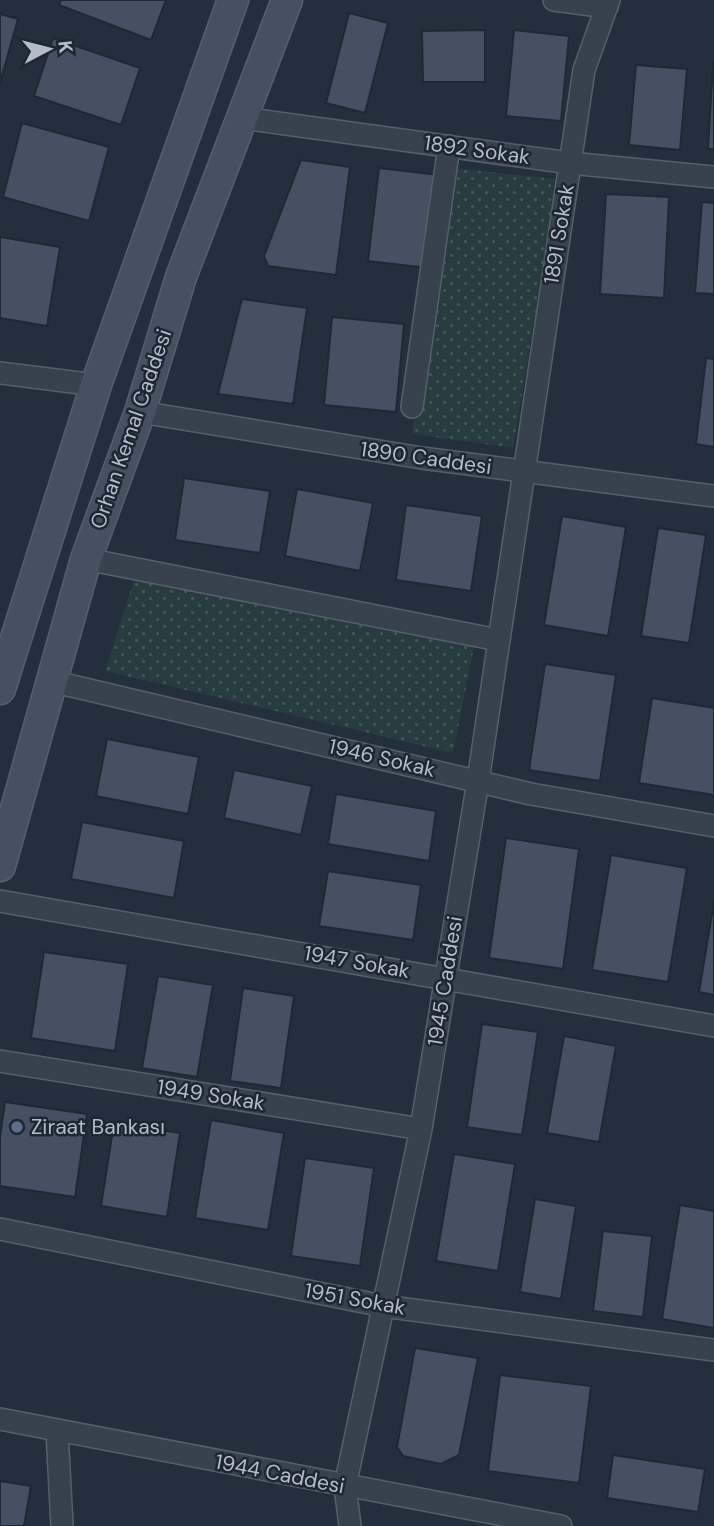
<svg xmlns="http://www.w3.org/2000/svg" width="714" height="1526" viewBox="0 0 714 1526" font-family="'DM Sans',sans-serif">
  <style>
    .green { fill: url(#green-dots) }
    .building { fill: #455162; stroke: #1f2835; stroke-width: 2 }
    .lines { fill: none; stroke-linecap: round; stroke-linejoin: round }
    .street-casing { stroke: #565f6c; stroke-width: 24 }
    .secondary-casing { stroke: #565f6c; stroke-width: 33 }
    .street { stroke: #38414e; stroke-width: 21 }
    .secondary { stroke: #465061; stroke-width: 30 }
    .service-dot { fill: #5c6f8a; stroke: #1d2633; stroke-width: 2.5 }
    .labels { text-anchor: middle; stroke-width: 5; stroke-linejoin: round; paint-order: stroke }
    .street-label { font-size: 21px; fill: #b4bcc9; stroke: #1d2633 }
    .poi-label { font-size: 21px; fill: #b4bcc9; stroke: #1d2633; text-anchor: start }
  </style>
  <defs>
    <pattern id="green-dots" width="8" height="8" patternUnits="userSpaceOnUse" patternTransform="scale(1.75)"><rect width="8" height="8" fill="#263c3f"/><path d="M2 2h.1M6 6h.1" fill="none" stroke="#435659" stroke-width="1.8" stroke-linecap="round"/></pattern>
  </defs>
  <rect width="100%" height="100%" fill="#242f3e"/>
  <path class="green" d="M 451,168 L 557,179 L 513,448 L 412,434 Z
    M 134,580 L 474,647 L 453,753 L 105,671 Z"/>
  <path class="building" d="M 61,0 L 166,0 L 151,40 L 59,5 Z
    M 349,13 L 388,23 L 365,113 L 326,103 Z
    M 0,14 L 18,19 L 0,83 Z
    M 485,30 L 485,82 L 423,82 L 422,31 Z
    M 514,30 L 569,36 L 561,121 L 506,116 Z
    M 53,38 L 140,68 L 121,125 L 34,96 Z
    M 713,63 L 714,63 L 714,149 L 708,149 Z
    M 636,65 L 687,69 L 680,150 L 629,145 Z
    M 22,123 L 109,147 L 89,221 L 3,197 Z
    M 301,160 L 350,167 L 336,275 L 268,266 L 264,256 Z
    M 379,168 L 439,175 L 428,268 L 368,261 Z
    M 606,194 L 669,197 L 664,298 L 600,294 Z
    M 702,202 L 714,203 L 714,294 L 695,293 Z
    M 0,237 L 60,247 L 47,326 L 0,318 Z
    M 242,299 L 307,308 L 293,404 L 218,394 Z
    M 332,317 L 404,324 L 396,412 L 324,405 Z
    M 706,358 L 714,359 L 714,447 L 696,444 Z
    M 184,478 L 270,491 L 260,553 L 175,540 Z
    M 297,489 L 373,503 L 360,571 L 285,556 Z
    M 406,505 L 482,516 L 471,591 L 396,580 Z
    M 562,516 L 626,527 L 608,636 L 544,625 Z
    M 658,528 L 706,535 L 689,643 L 641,636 Z
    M 545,664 L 616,675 L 600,781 L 529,770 Z
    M 652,698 L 714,708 L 714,795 L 639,783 Z
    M 107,739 L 199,757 L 188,814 L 96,796 Z
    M 234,770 L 312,786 L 301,835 L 224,818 Z
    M 336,794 L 436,811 L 429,861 L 328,844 Z
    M 82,822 L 184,841 L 174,898 L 71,879 Z
    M 506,838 L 579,849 L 563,969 L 489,958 Z
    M 611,855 L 687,868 L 668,982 L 592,970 Z
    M 328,871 L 421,885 L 413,940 L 319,926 Z
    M 714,902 L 714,995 L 699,992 Z
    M 44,952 L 128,964 L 115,1051 L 31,1038 Z
    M 158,976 L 213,985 L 197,1077 L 142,1068 Z
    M 243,988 L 294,996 L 281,1088 L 230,1081 Z
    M 482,1024 L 538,1032 L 522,1135 L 467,1127 Z
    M 564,1036 L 616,1046 L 599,1142 L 547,1133 Z
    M 5,1102 L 87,1114 L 75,1197 L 0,1186 L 0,1137 Z
    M 211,1120 L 284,1133 L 268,1230 L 195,1218 Z
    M 114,1123 L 180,1133 L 167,1217 L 101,1206 Z
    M 454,1154 L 515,1164 L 498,1271 L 436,1261 Z
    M 305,1158 L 374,1168 L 360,1266 L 291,1256 Z
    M 535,1199 L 576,1206 L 561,1299 L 520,1292 Z
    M 680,1205 L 714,1211 L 714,1328 L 662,1319 Z
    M 603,1231 L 652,1236 L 643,1317 L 593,1311 Z
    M 415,1348 L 478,1358 L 459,1455 L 441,1464 L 403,1456 L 397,1447 Z
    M 500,1375 L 591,1386 L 579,1483 L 488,1471 Z
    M 613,1455 L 705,1469 L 698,1512 L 607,1498 Z
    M 0,1481 L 31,1486 L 24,1526 L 0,1526 Z"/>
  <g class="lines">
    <g class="street-casing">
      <path id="street" d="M 554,0 L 607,7
        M 242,118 L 570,163 L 714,177
        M 0,373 L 96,385
        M 412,407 L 449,146
        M 140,412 L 422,458 L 714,496
        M 86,559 L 498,640
        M 51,681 L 531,794 L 714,826
        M 0,901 L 714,1026
        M 0,1061 L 421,1129
        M 0,1229 L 383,1306 L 714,1350
        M 0,1419 L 561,1526
        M 57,1431 L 62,1526
        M 350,1526 L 345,1486 L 421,1129 L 478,781 L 584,70 L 609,0"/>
    </g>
    <g class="secondary-casing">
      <path id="secondary" d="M 0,689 L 96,385 L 233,0
        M 0,866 L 86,559 L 140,412 L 181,277 L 287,0"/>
    </g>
    <use href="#street" class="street"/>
    <use href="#secondary" class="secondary"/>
  </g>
  <circle class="service-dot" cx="17" cy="1127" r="7"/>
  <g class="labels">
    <g class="street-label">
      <text transform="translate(477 150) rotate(8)" y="7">1892 Sokak</text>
      <text transform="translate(559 234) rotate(-81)" y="7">1891 Sokak</text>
      <text transform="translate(131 429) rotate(-71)" y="7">Orhan Kemal Caddesi</text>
      <text transform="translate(426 458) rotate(8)" y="7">1890 Caddesi</text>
      <text transform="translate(382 758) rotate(13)" y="7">1946 Sokak</text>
      <text transform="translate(357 962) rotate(10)" y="7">1947 Sokak</text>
      <text transform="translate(445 981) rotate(-81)" y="7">1945 Caddesi</text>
      <text transform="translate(211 1095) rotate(9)" y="7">1949 Sokak</text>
      <text transform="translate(355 1299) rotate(10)" y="7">1951 Sokak</text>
      <text transform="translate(280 1474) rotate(11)" y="7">1944 Caddesi</text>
    </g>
    <g class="poi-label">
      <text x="31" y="1134">Ziraat Bankası</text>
    </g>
  </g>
  <g transform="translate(49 49) rotate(83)" stroke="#1d2633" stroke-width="5" paint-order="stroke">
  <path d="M0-5L12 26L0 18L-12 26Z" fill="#b4bcc9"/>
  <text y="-10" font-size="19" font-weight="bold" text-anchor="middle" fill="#b4bcc9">K</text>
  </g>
</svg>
